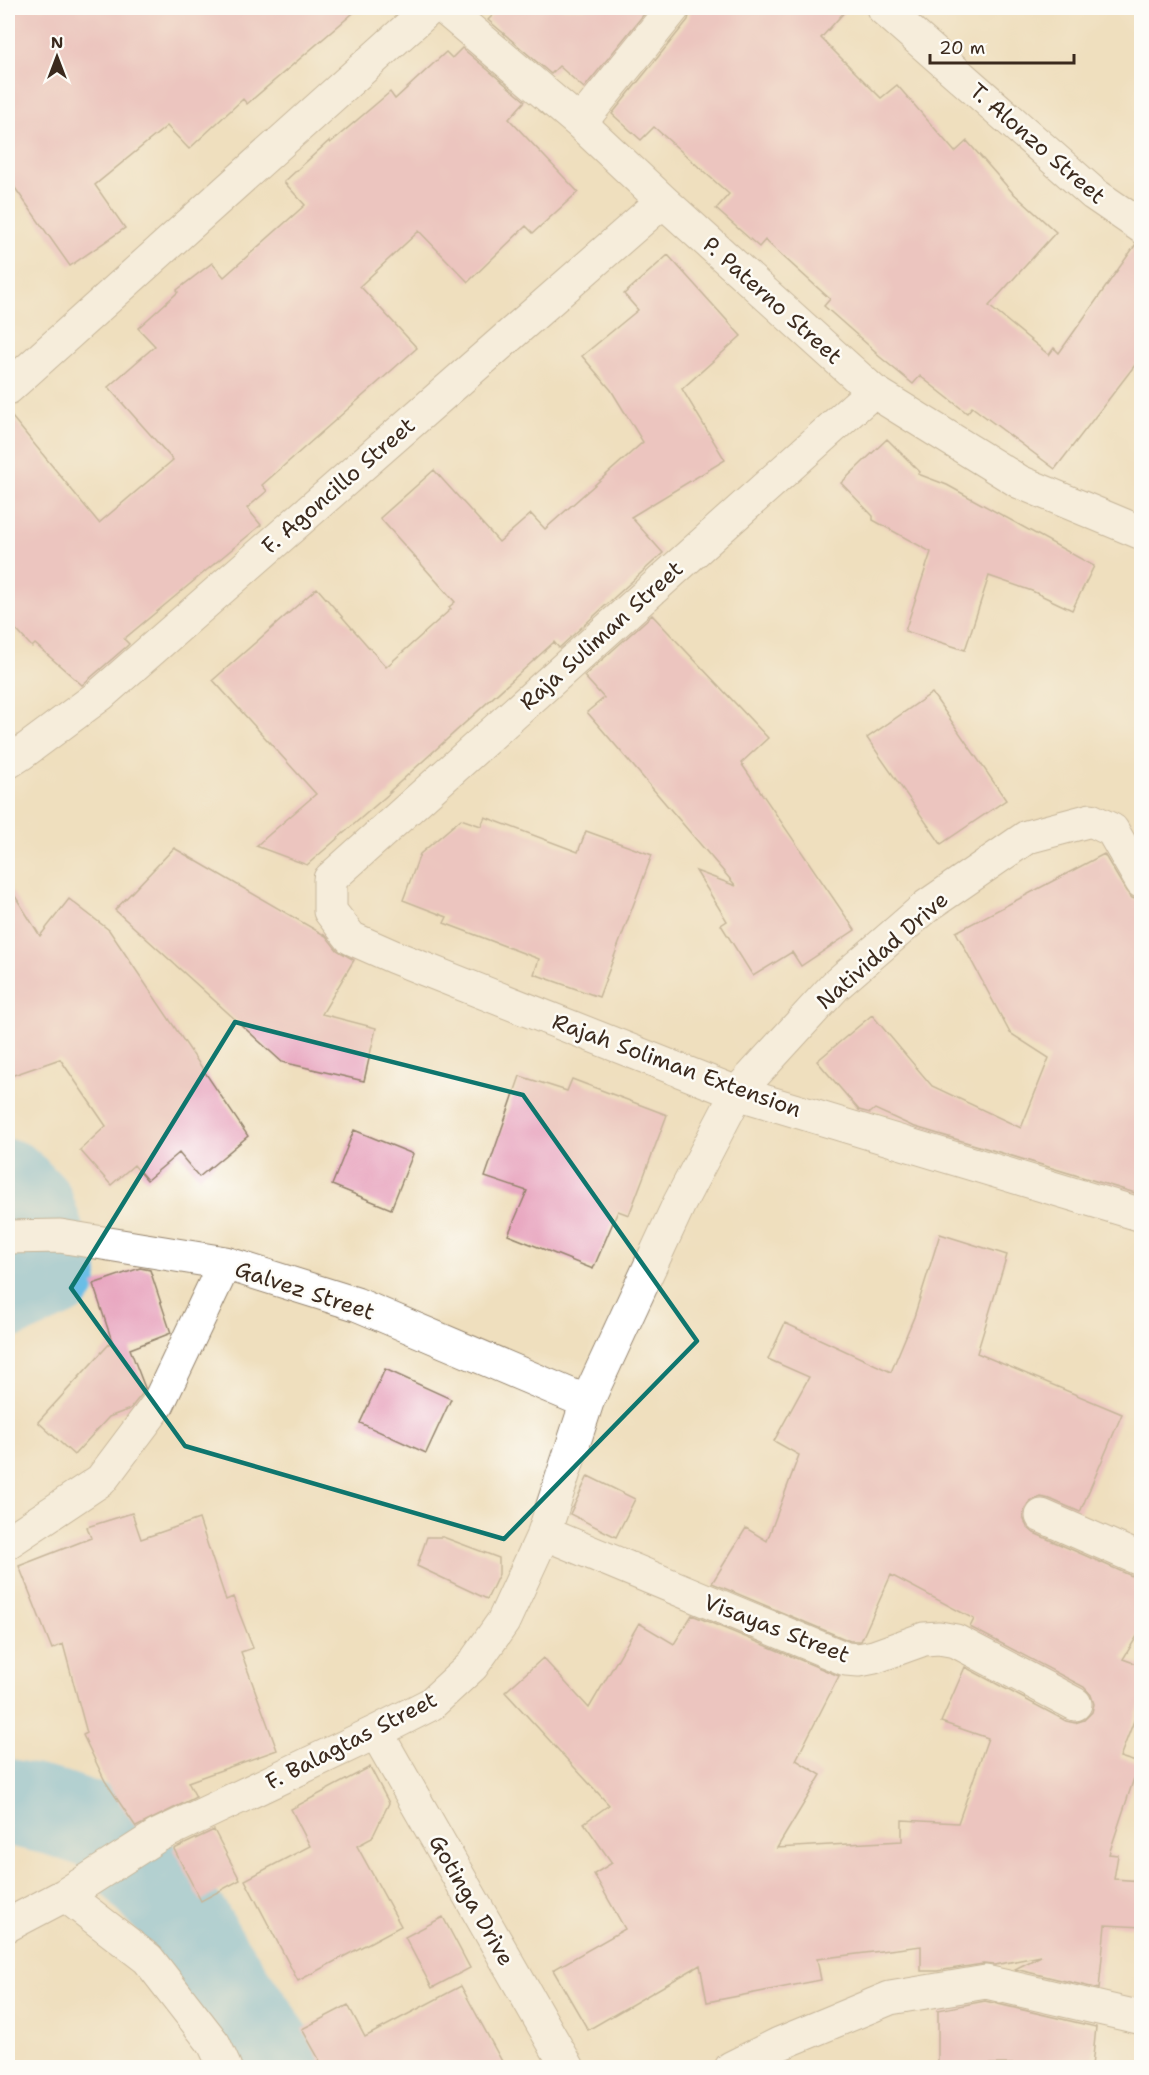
<svg xmlns="http://www.w3.org/2000/svg" width="1149" height="2075" viewBox="0 0 1149 2075" font-family="'Shantell Sans',sans-serif">
  <style>
    .lines { fill: none; stroke-linecap: round; stroke-linejoin: round }
    .river { stroke: #6abee6; stroke-width: 86 }
    .building { fill: #e8a6c0 }
    .street-casing { stroke: #95846e; stroke-width: 35 }
    .street { stroke: #fff; stroke-width: 33 }
    .marked { fill: none; stroke: #0f766e; stroke-width: 4.5; stroke-linejoin: round }
    .labels { text-anchor: middle; stroke-width: 5; stroke-linejoin: round; paint-order: stroke }
    .street-label { font-size: 22px; fill: #3b2a1e; stroke: #fdfcf7 }
  </style>
  <rect width="100%" height="100%" fill="#fdfcf7"/>
  <filter id="ink" filterUnits="userSpaceOnUse"><feTurbulence type="fractalNoise" baseFrequency=".0167" numOctaves="2"/><feDisplacementMap in="SourceGraphic" scale="12" xChannelSelector="R" yChannelSelector="G"/><feConvolveMatrix kernelMatrix="1 2 1 2 8 2 1 2 1" color-interpolation-filters="sRGB"/></filter>
  <filter id="wash" filterUnits="userSpaceOnUse"><feTurbulence type="fractalNoise" baseFrequency=".008" numOctaves="4" result="noise"/><feDisplacementMap in="SourceGraphic" scale="24" xChannelSelector="R" yChannelSelector="G"/><feGaussianBlur stdDeviation="1.35" result="paint"/><feColorMatrix in="noise" values="0 0 0 0 0 0 0 0 0 0 0 0 0 0 0 0 0 1.4 0 .05"/><feComposite in="paint" operator="in"/></filter>
  <g filter="url(#wash)">
    <rect width="100%" height="100%" fill="#efdfbe"/>
    <g class="lines">
      <path class="river" d="M 8,1182 L 31,1206 L 55,1275 L 8,1296
        M 8,1802 L 56,1813 L 100,1828 L 189,1925 L 209,1959 L 284,2068"/>
    </g>
    <g id="blocks">
      <path class="building" d="M 8,8 L 359,8 L 247,104 L 243,99 L 189,149 L 167,126 L 95,185 L 125,228 L 70,266 L 8,178 Z
        M 500,8 L 649,8 L 584,88 L 559,66 L 551,74 L 488,20 Z
        M 691,8 L 848,8 L 821,38 L 881,98 L 897,85 L 955,152 L 967,141 L 1012,192 L 1056,232 L 989,306 L 1049,355 L 1054,348 L 1059,353 L 1136,244 L 1142,246 L 1142,356 L 1055,469 L 972,407 L 967,413 L 920,376 L 913,384 L 875,353 L 876,352 L 824,306 L 830,299 L 765,240 L 759,247 L 716,209 L 729,194 L 654,127 L 641,140 L 612,114 L 688,20 Z
        M 462,48 L 525,101 L 509,119 L 578,192 L 533,233 L 526,226 L 468,282 L 419,231 L 360,286 L 417,348 L 262,485 L 267,491 L 247,508 L 261,525 L 124,639 L 129,644 L 126,647 L 82,685 L 35,644 L 32,647 L 8,621 L 8,412 L 99,523 L 173,460 L 108,387 L 155,346 L 138,328 L 178,292 L 177,290 L 212,263 L 224,277 L 305,205 L 284,182 L 329,141 L 330,143 L 390,92 L 395,99 L 446,52 L 452,58 Z
        M 668,255 L 741,336 L 682,389 L 725,460 L 631,517 L 663,553 L 559,648 L 554,642 L 389,792 L 391,792 L 307,865 L 256,846 L 316,794 L 213,680 L 317,588 L 386,667 L 451,609 L 449,607 L 455,602 L 380,518 L 434,470 L 499,542 L 531,514 L 545,529 L 643,442 L 611,390 L 582,356 L 638,310 L 624,294 Z
        M 887,439 L 920,472 L 918,474 L 947,485 L 1094,566 L 1072,610 L 1032,591 L 989,576 L 965,650 L 905,631 L 931,552 L 873,520 L 873,516 L 841,483 Z
        M 652,615 L 768,738 L 741,763 L 855,930 L 801,966 L 792,952 L 753,976 L 721,925 L 727,921 L 696,871 L 736,886 L 587,712 L 604,698 L 584,676 Z
        M 932,693 L 1006,800 L 941,844 L 867,738 Z
        M 485,817 L 578,852 L 586,831 L 652,855 L 599,997 L 534,974 L 539,959 L 444,923 L 447,917 L 403,900 L 420,854 L 461,819 L 481,826 Z
        M 174,848 L 326,936 L 337,950 L 354,960 L 322,1014 L 376,1028 L 364,1081 L 282,1062 L 115,910 Z
        M 1104,854 L 1126,891 L 1132,898 L 1138,900 L 1142,906 L 1142,1195 L 912,1126 L 875,1109 L 870,1113 L 859,1110 L 817,1061 L 872,1015 L 932,1086 L 1021,1128 L 1049,1058 L 1010,1033 L 956,932 Z
        M 8,885 L 40,936 L 69,899 L 109,930 L 248,1136 L 199,1177 L 179,1153 L 147,1180 L 134,1165 L 111,1185 L 80,1150 L 106,1126 L 60,1059 L 8,1077 Z
        M 520,1076 L 567,1091 L 572,1079 L 667,1115 L 629,1215 L 618,1211 L 593,1269 L 508,1235 L 527,1191 L 485,1177 Z
        M 354,1130 L 413,1154 L 391,1209 L 332,1185 Z
        M 940,1234 L 1007,1255 L 977,1353 L 1122,1414 L 1080,1512 L 1050,1499 L 1041,1497 L 1030,1501 L 1025,1508 L 1023,1517 L 1027,1527 L 1034,1533 L 1134,1577 L 1142,1578 L 1142,1628 L 1123,1659 L 1142,1666 L 1142,1700 L 1120,1757 L 1139,1763 L 1109,1854 L 1118,1855 L 1114,1879 L 1142,1881 L 1142,1927 L 1105,1925 L 1099,1989 L 1015,1969 L 1041,1956 L 995,1965 L 983,1964 L 937,1971 L 921,1971 L 921,1946 L 817,1959 L 821,1980 L 707,2002 L 700,1965 L 588,2030 L 553,1970 L 625,1929 L 594,1874 L 612,1863 L 584,1823 L 609,1805 L 505,1692 L 543,1658 L 589,1708 L 639,1623 L 674,1644 L 692,1615 L 839,1676 L 796,1760 L 821,1775 L 777,1848 L 902,1841 L 902,1820 L 958,1823 L 988,1738 L 941,1722 L 965,1667 L 1066,1721 L 1075,1723 L 1084,1720 L 1092,1712 L 1094,1704 L 1091,1695 L 1084,1687 L 970,1627 L 974,1619 L 891,1575 L 861,1641 L 850,1641 L 712,1583 L 746,1528 L 767,1541 L 799,1455 L 774,1441 L 809,1377 L 768,1359 L 785,1323 L 891,1372 L 914,1317 Z
        M 140,1268 L 150,1270 L 171,1333 L 130,1349 L 145,1388 L 142,1394 L 130,1409 L 109,1417 L 74,1455 L 38,1422 L 112,1341 L 93,1284 Z
        M 385,1369 L 451,1399 L 426,1453 L 360,1423 Z
        M 588,1476 L 635,1499 L 616,1537 L 570,1514 Z
        M 132,1513 L 141,1539 L 199,1519 L 226,1600 L 233,1597 L 253,1648 L 241,1652 L 277,1750 L 188,1782 L 196,1797 L 136,1827 L 105,1781 L 83,1735 L 87,1733 L 63,1644 L 52,1649 L 19,1566 L 91,1538 L 87,1527 Z
        M 427,1537 L 443,1537 L 499,1558 L 499,1574 L 487,1599 L 417,1566 Z
        M 370,1767 L 389,1803 L 372,1838 L 357,1846 L 401,1926 L 298,1981 L 245,1880 L 310,1846 L 291,1809 Z
        M 214,1830 L 240,1880 L 201,1901 L 174,1849 Z
        M 443,1917 L 470,1968 L 432,1988 L 405,1937 Z
        M 461,1986 L 505,2067 L 308,2067 L 320,2061 L 302,2029 L 348,2005 L 365,2037 Z
        M 985,2001 L 1096,2027 L 1092,2067 L 1034,2067 L 1034,2064 L 938,2064 L 938,2010 Z"/>
    </g>
  </g>
  <g filter="url(#ink)">
    <use href="#blocks" fill-opacity="0" stroke="#95846e" stroke-width="1.5"/>
    <g class="lines">
      <g class="street-casing">
        <path id="street" d="M 444,8 L 580,123 L 663,201 L 873,391 L 1020,482 L 1142,533
          M 883,8 L 1094,194 L 1142,227
          M 580,123 L 673,8
          M 8,388 L 430,8
          M 873,391 L 330,879 L 330,911 L 351,938 L 394,957 L 737,1093 L 1142,1215
          M 8,762 L 22,753 L 100,695 L 663,201
          M 8,1237 L 60,1236 L 225,1263 L 356,1304 L 587,1402
          M 1042,1516 L 1142,1560
          M 544,1533 L 846,1659 L 859,1660 L 874,1657 L 924,1639 L 939,1638 L 956,1641 L 1075,1704
          M 8,1542 L 101,1480 L 158,1404 L 225,1263
          M 376,1732 L 568,2068
          M 65,1895 L 148,1959 L 214,2044 L 225,2068
          M 8,1925 L 65,1895 L 157,1836 L 376,1732 L 431,1704 L 472,1666 L 503,1622 L 544,1533 L 587,1402 L 679,1204 L 737,1093 L 836,985 L 927,906 L 1027,837 L 1091,820 L 1112,830 L 1142,882
          M 731,2068 L 779,2044 L 890,1998 L 986,1982 L 1142,2018"/>
      </g>
      <use href="#street" class="street"/>
    </g>
  </g>
  <path d="M0 0H1149V2075H0ZM 235,1022 L 523,1095 L 697,1341 L 504,1539 L 185,1446 L 71,1288 Z" fill="#efdfbe" fill-opacity=".55" fill-rule="evenodd"/>
  <path class="marked" d="M 235,1022 L 523,1095 L 697,1341 L 504,1539 L 185,1446 L 71,1288 Z"/>
  <g class="labels">
    <g class="street-label">
      <text transform="translate(1038 143) rotate(41)" y="8">T. Alonzo Street</text>
      <text transform="translate(773 300) rotate(42)" y="8">P. Paterno Street</text>
      <text transform="translate(338 485) rotate(-41)" y="8">F. Agoncillo Street</text>
      <text transform="translate(601 635) rotate(-42)" y="8">Raja Suliman Street</text>
      <text transform="translate(882 950) rotate(-41)" y="8">Natividad Drive</text>
      <text transform="translate(677 1065) rotate(20)" y="8">Rajah Soliman Extension</text>
      <text transform="translate(305 1290) rotate(18)" y="8">Galvez Street</text>
      <text transform="translate(777 1628) rotate(21)" y="8">Visayas Street</text>
      <text transform="translate(351 1740) rotate(-27)" y="8">F. Balagtas Street</text>
      <text transform="translate(472 1900) rotate(60)" y="8">Gotinga Drive</text>
    </g>
  </g>
  <rect width="1149" height="2075" fill="none" stroke="#fdfcf7" stroke-width="30"/>
  <g transform="translate(57 57)" stroke="#fdfcf7" stroke-width="4.5" paint-order="stroke">
  <path d="M0-4.5L10 22L0 15L-10 22Z" fill="#3b2a1e"/>
  <text y="-9" font-size="16" font-weight="bold" text-anchor="middle" fill="#3b2a1e">N</text>
  </g>
  <path d="M930 54v9h144v-9" fill="none" stroke="#3b2a1e" stroke-width="3"/>
  <text x="939" y="54" font-size="18" fill="#3b2a1e" stroke="#fdfcf7" stroke-width="4.5" paint-order="stroke">20 m</text>
</svg>
